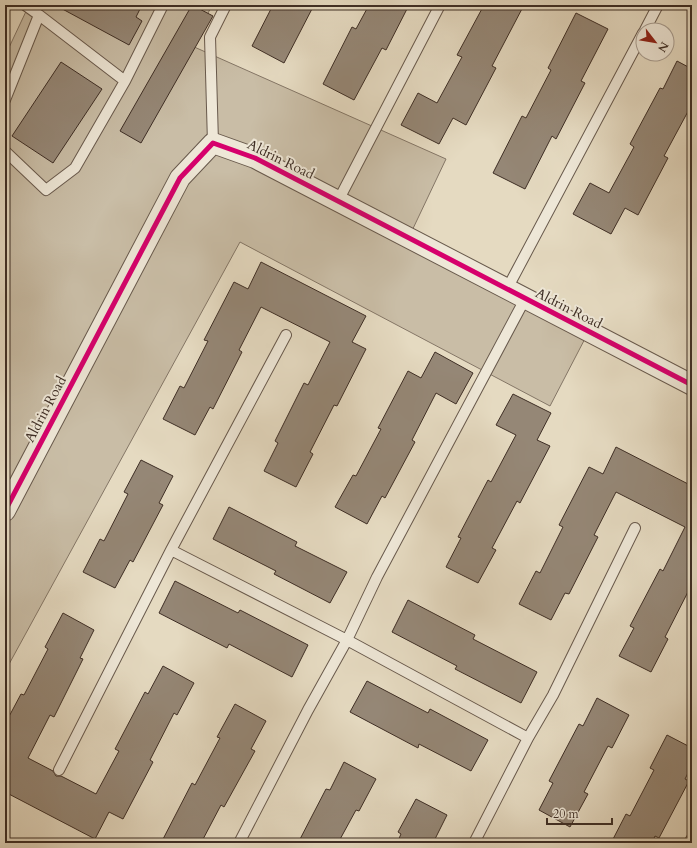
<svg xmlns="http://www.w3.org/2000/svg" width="697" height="848" viewBox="0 0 697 848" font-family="Cardo,serif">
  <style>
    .green { fill: #c9bda6; stroke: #847666 }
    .building { fill: #958776; stroke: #3e2e25 }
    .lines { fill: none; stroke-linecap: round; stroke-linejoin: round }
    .service-casing { stroke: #68594c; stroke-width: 12 }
    .minor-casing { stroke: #68594c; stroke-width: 22 }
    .service { stroke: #eee7d7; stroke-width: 10 }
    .minor { stroke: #eee7d7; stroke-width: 20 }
    .cycleway-casing { stroke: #eee7d7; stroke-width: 8 }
    .cycleway { stroke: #d6006c; stroke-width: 5 }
    .labels { text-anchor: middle; stroke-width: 4; stroke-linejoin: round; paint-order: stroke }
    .street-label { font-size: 14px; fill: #3e2e25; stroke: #eee7d7 }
  </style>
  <rect width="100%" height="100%" fill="#e5dac1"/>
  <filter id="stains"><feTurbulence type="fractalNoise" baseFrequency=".005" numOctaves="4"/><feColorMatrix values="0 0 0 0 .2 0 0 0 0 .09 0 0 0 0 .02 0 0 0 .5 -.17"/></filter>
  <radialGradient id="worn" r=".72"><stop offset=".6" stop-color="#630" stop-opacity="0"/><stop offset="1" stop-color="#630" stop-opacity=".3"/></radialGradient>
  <path class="green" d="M 29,5 L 212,5 L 192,46 L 446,159 L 409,237 L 590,329 L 550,406 L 240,242 L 8,666 L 5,664 L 5,56 Z"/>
  <path class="building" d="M 55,5 L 142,5 L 136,17 L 142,21 L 129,45 Z
    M 192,5 L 213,16 L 141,143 L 120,131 Z
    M 273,5 L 314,5 L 284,63 L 252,46 Z
    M 369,5 L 409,5 L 386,50 L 382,48 L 354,100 L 323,84 L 352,27 L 356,29 Z
    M 484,5 L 524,5 L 492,66 L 496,68 L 466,125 L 453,118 L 439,144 L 401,125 L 418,93 L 437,103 L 462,57 L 457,55 Z
    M 576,13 L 608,29 L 581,81 L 585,83 L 556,139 L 552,136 L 525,189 L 493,173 L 522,116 L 526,118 L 551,70 L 548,68 Z
    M 677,61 L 692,69 L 692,104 L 664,156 L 668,158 L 638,215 L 625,208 L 611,234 L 573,214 L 590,183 L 609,193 L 634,147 L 630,144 L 660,88 L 663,89 Z
    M 61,62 L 102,89 L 53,163 L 12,136 Z
    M 261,262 L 366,316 L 352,342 L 366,349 L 337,406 L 334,405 L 310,452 L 313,454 L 296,487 L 264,471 L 278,443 L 275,441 L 304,383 L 308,385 L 330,342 L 261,307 L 239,350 L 242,352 L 213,409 L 210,407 L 195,435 L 163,419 L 180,386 L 184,388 L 208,341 L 204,340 L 234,282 L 248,289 Z
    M 435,352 L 473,373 L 456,404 L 436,393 L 412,440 L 415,442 L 385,498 L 382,496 L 367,524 L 335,507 L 353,475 L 356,476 L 381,429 L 378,428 L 408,371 L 421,378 Z
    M 513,394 L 551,413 L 537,440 L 550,446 L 520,503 L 517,501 L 492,548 L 496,550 L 478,583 L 446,567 L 461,538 L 458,537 L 488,480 L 491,482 L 516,435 L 496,425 Z
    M 616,447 L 692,486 L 692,584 L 665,637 L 668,639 L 651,672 L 619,656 L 634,628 L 630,626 L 660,569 L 663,571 L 685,527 L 616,492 L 594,535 L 598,537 L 569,594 L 565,593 L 551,620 L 519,604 L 536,571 L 540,573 L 563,527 L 559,525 L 589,467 L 603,474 Z
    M 141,460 L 173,476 L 159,503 L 163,505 L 133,562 L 130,560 L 115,588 L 83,572 L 100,539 L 104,541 L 128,494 L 124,492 Z
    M 229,507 L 297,542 L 295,546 L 347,572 L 330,603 L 274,574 L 276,571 L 213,539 Z
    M 175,581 L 238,613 L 240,610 L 308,645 L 292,677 L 229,644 L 227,648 L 159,613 Z
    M 408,600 L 475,635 L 473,639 L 537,672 L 521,703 L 455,669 L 457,666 L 392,632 Z
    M 63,613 L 94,630 L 80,658 L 83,659 L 54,717 L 50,715 L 28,758 L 53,771 L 56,776 L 61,776 L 96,794 L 119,751 L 115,749 L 145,692 L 148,694 L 163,666 L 194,683 L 177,715 L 174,713 L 150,760 L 153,762 L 123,819 L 109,812 L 95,839 L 5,792 L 5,724 L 21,694 L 24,695 L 48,649 L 45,647 Z
    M 367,681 L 428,713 L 430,709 L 488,740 L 471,771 L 419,744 L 418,748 L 350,712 Z
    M 597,698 L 629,715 L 612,748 L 608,746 L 584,792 L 588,794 L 570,827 L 539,810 L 553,783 L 549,781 L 579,724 L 583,726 Z
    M 235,704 L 266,721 L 251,749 L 255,751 L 224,807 L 221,805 L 201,843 L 161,843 L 192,783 L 195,785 L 220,738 L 217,737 Z
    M 667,735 L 692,748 L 692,765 L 685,779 L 689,781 L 659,838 L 655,836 L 652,843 L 611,843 L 626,814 L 630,816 L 654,770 L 650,768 Z
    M 344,762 L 376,779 L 359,811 L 356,810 L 338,843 L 298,843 L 326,789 L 330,790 Z
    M 416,799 L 447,815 L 433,843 L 397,843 L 401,834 L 398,832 Z"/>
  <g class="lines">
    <g class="service-casing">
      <path id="service" d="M 39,15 L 125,81
        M 645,30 L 658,5
        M 5,100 L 39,15 L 25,5
        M 213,143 L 210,37 L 226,5
        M 5,151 L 46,190 L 75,168 L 125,81 L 163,5
        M 338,201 L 440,5
        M 507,289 L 643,33
        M 171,550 L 347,640 L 528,738
        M 59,770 L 171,550 L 286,335
        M 239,843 L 308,710 L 347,640 L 377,577 L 525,299
        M 474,843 L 528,738 L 553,695 L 635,528
        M 689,843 L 692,838"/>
    </g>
    <g class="minor-casing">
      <path id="minor" d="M 5,511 L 180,178 L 213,143 L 255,158 L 692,385"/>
    </g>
    <use href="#service" class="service"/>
    <use href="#minor" class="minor"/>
    <g class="cycleway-casing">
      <path id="cycleway" d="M 5,511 L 180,178 L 213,143 L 255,158 L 692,385"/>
    </g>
    <use href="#cycleway" class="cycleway"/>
  </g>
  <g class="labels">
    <g class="street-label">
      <text transform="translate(281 159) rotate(26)" y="5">Aldrin Road</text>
      <text transform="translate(569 308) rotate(27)" y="5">Aldrin Road</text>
      <text transform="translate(45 409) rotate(-62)" y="5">Aldrin Road</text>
    </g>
  </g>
  <rect width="697" height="848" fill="none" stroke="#e5dac1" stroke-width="20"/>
  <rect x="6" y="6" width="685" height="836" fill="none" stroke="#3e2e25" stroke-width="2"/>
  <rect x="10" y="10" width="677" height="828" fill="none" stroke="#3e2e25"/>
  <g transform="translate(655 42) rotate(121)"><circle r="19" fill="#eee7d7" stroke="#a89d90"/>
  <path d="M0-3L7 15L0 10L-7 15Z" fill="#8f2418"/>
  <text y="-6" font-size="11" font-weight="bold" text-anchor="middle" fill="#3e2e25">N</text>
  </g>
  <path d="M547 818v6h65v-6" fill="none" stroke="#3e2e25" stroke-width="2"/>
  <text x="553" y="818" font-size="12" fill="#3e2e25" stroke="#eee7d7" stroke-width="3" paint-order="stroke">20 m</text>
  <rect width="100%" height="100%" filter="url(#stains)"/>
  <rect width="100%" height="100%" fill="url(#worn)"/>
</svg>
